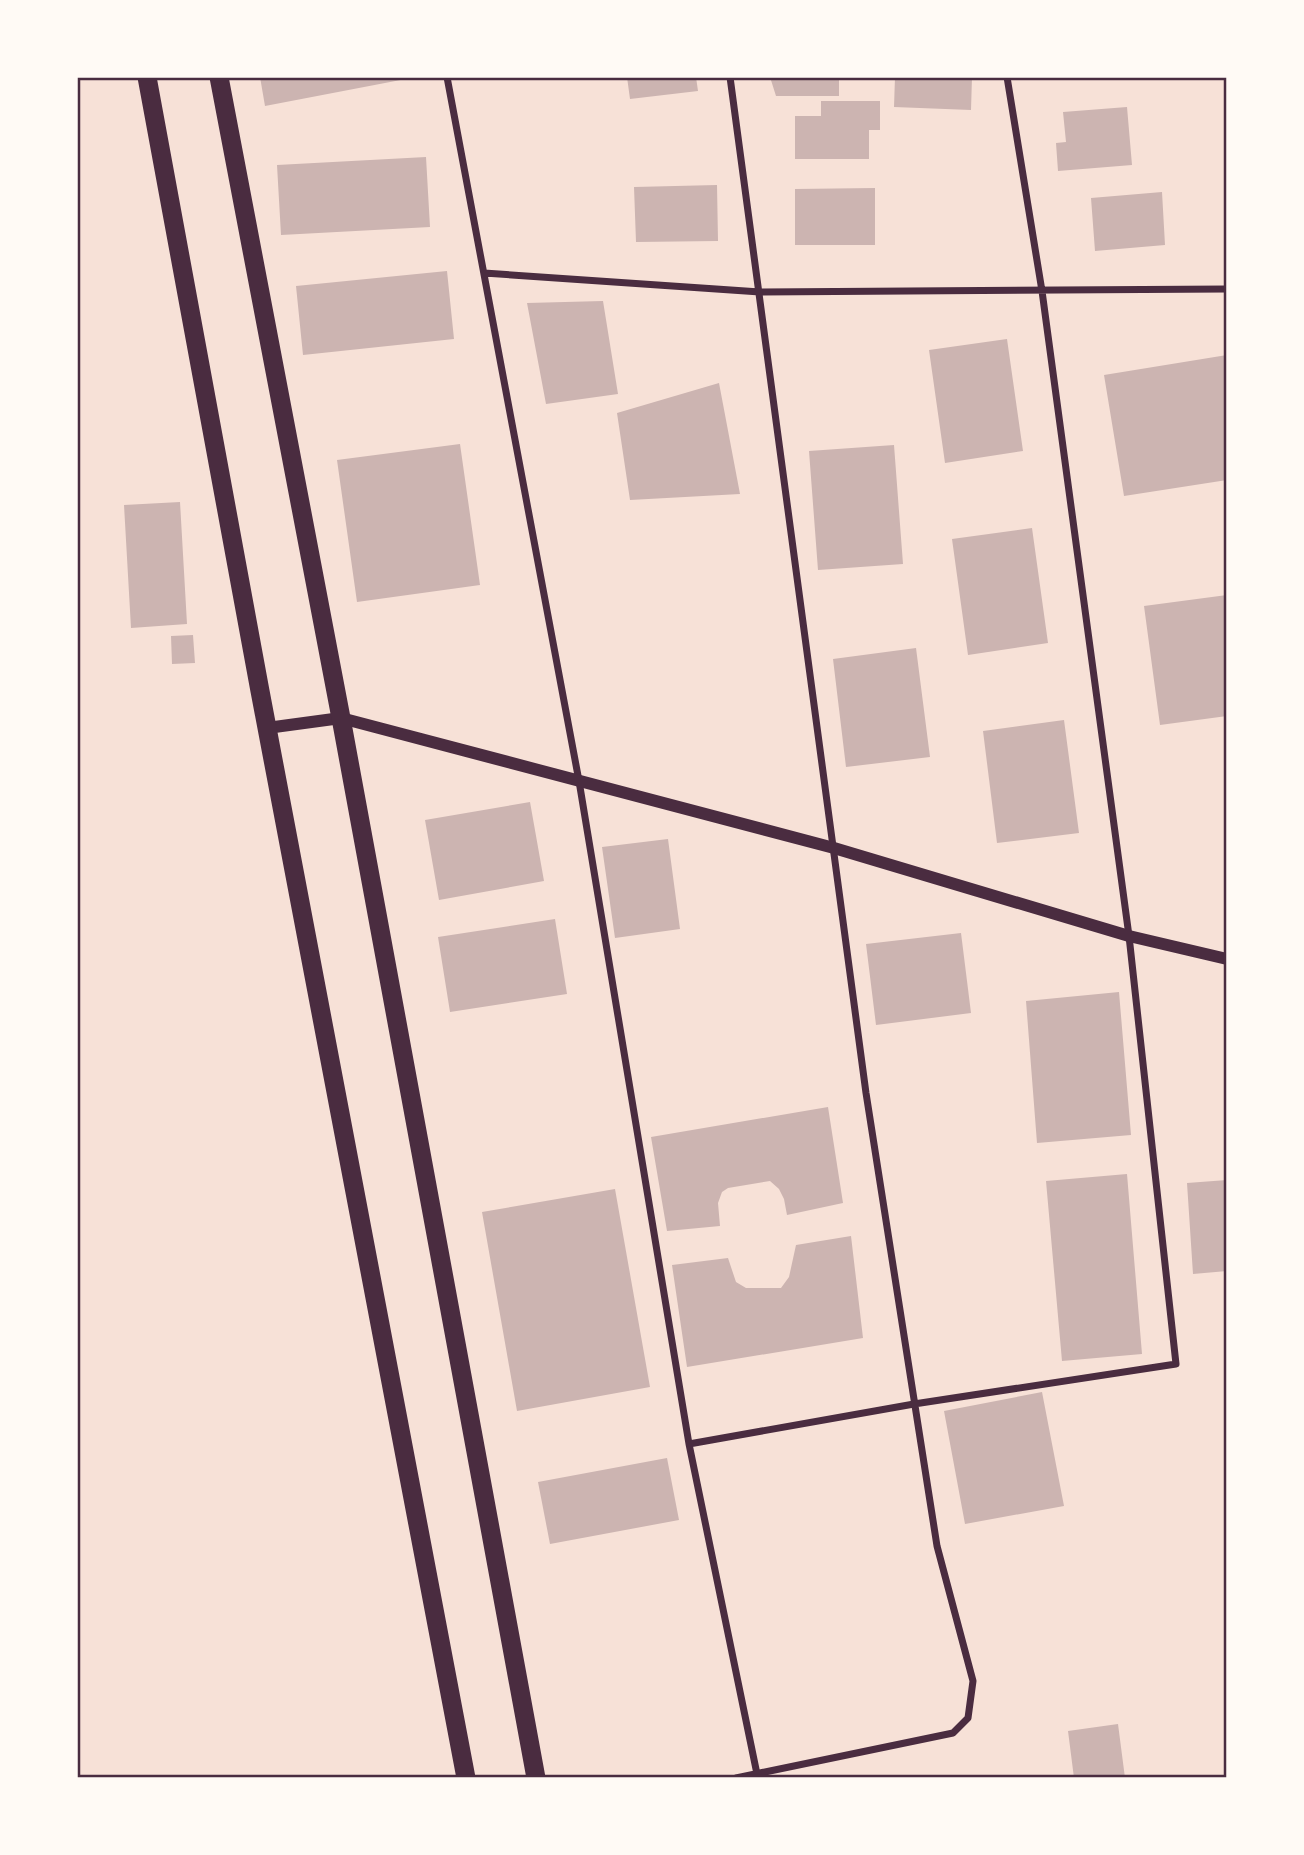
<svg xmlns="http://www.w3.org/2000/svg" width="1304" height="1855" viewBox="0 0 1304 1855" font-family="Manrope,sans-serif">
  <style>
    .building { fill: #ccb4b1 }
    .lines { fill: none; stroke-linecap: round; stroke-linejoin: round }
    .minor { stroke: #4a2c40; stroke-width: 7 }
    .tertiary { stroke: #4a2c40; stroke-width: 12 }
    .trunk { stroke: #4a2c40; stroke-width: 19 }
    .neatline { fill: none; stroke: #4a2c40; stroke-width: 2.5 }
  </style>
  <rect width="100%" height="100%" fill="#f7e1d7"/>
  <path class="building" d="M 260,77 L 411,77 L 411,78 L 265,106 Z
    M 627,77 L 696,77 L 698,91 L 630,99 Z
    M 770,77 L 839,77 L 839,96 L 776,96 Z
    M 895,77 L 972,77 L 971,110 L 894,107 Z
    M 821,101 L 880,101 L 880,130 L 869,130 L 869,159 L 795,159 L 795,116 L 821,116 Z
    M 1127,107 L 1132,165 L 1058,171 L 1056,143 L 1066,142 L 1063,112 Z
    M 426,157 L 430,227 L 281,235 L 277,165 Z
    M 717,185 L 718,241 L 636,242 L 634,187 Z
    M 875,188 L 875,245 L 795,245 L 795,189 Z
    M 1162,192 L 1165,245 L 1095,251 L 1091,198 Z
    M 447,271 L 454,339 L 303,355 L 296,286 Z
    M 603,301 L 618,394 L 546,404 L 527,303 Z
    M 1007,339 L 1023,451 L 945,463 L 929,350 Z
    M 1227,355 L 1227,480 L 1124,496 L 1104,375 Z
    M 719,383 L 740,494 L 630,500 L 617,413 Z
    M 460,444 L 480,585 L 357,602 L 337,460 Z
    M 894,445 L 903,564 L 818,570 L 809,451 Z
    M 180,502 L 187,624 L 131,628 L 124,505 Z
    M 1032,528 L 1048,643 L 968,655 L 952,539 Z
    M 1227,595 L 1227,716 L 1160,725 L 1144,606 Z
    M 193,635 L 195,663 L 172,664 L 171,636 Z
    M 916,648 L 930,757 L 846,767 L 833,659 Z
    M 1064,720 L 1079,833 L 997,843 L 983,731 Z
    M 530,802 L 544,881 L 439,900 L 425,820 Z
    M 668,839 L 680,929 L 615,938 L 602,847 Z
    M 555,919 L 567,994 L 450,1012 L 438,937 Z
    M 961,933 L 971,1013 L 876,1025 L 866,944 Z
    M 1119,992 L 1131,1135 L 1037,1143 L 1026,1001 Z
    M 828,1107 L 843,1203 L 787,1215 L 784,1199 L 779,1189 L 770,1181 L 728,1188 L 722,1192 L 718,1203 L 720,1226 L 667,1231 L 651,1137 Z
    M 1127,1174 L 1142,1354 L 1062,1361 L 1046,1181 Z
    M 1227,1180 L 1227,1271 L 1193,1274 L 1187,1183 Z
    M 615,1189 L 650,1387 L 517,1411 L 482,1212 Z
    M 851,1236 L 863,1338 L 687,1367 L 672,1265 L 728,1258 L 736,1282 L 746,1288 L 781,1288 L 789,1277 L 796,1245 Z
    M 1042,1392 L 1064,1506 L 965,1524 L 944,1411 Z
    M 667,1458 L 679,1520 L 550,1544 L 538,1482 Z
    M 1118,1724 L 1125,1778 L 1074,1778 L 1068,1731 Z"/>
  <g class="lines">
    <path class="minor" d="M 447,77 L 579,781 L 689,1444 L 757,1774
      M 730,77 L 866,1093 L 937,1546 L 973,1681 L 968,1718 L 953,1733 L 736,1778
      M 484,273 L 760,292 L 1227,289
      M 689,1444 L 914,1404 L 1176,1364 L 1129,936 L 1042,291 L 1007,77"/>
    <path class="tertiary" d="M 267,728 L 341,718 L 834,848 L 1129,936 L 1227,959"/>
    <path class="trunk" d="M 147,77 L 260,691 L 466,1778
      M 219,77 L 341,718 L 536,1778"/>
  </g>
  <rect width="1304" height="1855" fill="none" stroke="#fffaf5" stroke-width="158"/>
  <rect x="79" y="79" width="1146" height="1697" class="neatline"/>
</svg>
